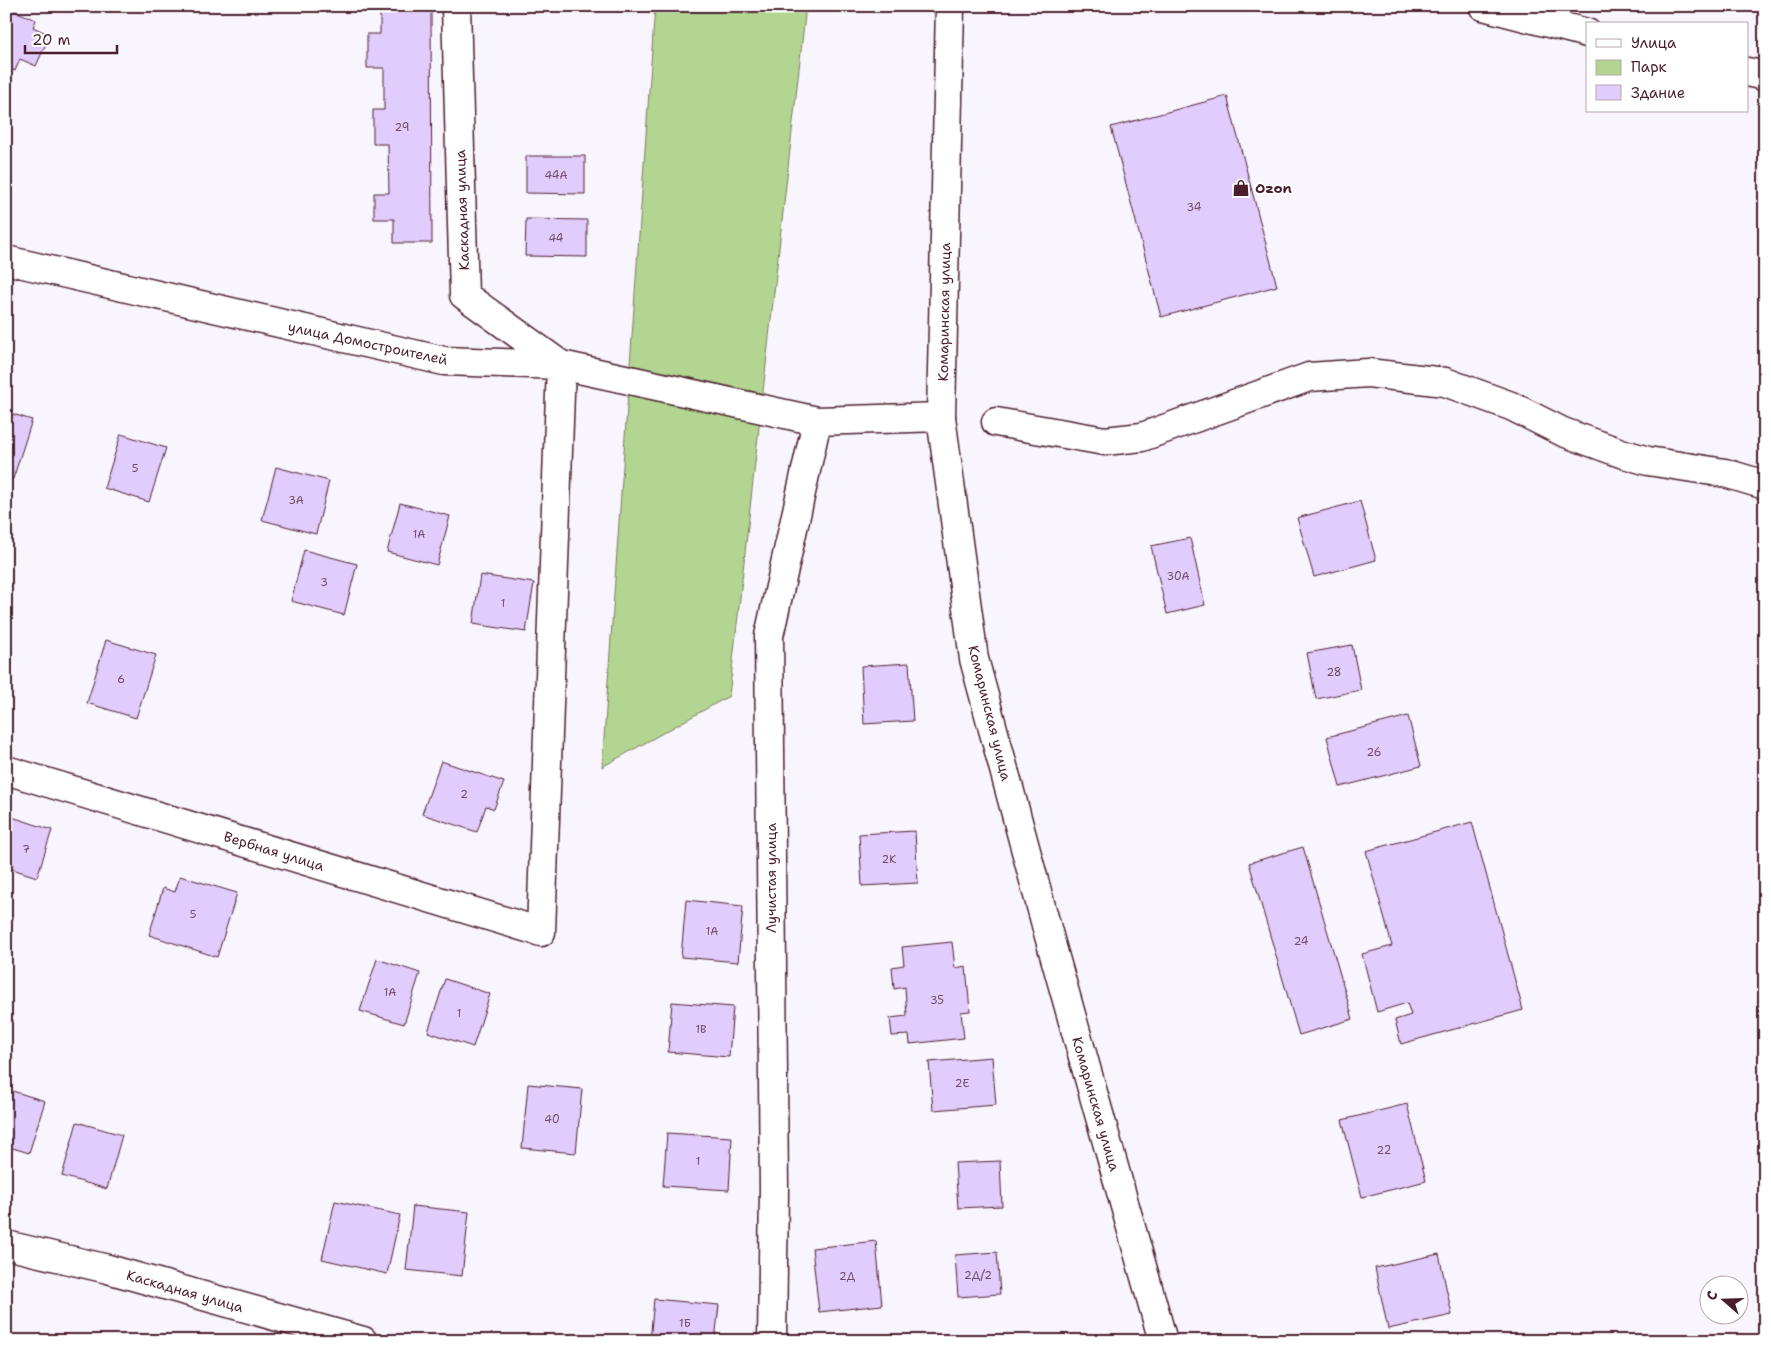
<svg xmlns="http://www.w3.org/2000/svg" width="1771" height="1347" viewBox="0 0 1771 1347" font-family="'Shantell Sans',sans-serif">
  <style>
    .green { fill: #b2d691; stroke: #7e7a5e }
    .building { fill: #e0ccfd; stroke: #4a1f2b }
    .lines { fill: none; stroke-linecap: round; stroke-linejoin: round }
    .minor-casing { stroke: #4a1f2b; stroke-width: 31 }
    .tertiary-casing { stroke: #4a1f2b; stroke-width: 31 }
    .minor { stroke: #fff; stroke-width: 28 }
    .tertiary { stroke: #fff; stroke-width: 28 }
    .labels { text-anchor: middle; stroke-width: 4; stroke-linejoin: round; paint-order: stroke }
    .number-label { font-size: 11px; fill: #704a60 }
    .poi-label { font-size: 14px; font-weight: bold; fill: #4a1f2b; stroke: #fff; text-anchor: start }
    .street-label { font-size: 14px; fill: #4a1f2b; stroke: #fff }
  </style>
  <rect width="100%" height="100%" fill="#f9f5ff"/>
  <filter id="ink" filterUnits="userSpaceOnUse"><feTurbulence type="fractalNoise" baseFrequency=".02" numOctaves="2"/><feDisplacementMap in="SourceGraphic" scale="10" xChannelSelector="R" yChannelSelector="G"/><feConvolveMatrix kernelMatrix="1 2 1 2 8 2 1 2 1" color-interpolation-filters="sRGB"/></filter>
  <g filter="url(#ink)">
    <path class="green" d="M 655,6 L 806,6 L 729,696 L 602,767 Z"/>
    <path class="building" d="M 380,6 L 431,6 L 432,243 L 394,243 L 394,219 L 374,219 L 374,193 L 389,193 L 388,144 L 373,144 L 373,110 L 384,110 L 384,68 L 367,68 L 367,34 L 380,34 Z
      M 6,7 L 36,20 L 33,27 L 50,35 L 36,66 L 20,59 L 15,71 L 6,67 Z
      M 1227,96 L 1277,286 L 1161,317 L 1111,127 Z
      M 526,156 L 585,156 L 585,194 L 526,193 Z
      M 526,219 L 587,220 L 587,257 L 525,256 Z
      M 6,412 L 32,420 L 13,479 L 6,477 Z
      M 121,434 L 166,448 L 149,502 L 104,488 Z
      M 276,467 L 329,481 L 316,534 L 262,520 Z
      M 1360,501 L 1376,560 L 1314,577 L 1297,518 Z
      M 400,503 L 450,516 L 437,565 L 387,552 Z
      M 1190,538 L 1205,605 L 1167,614 L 1151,546 Z
      M 304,550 L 357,564 L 344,615 L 291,601 Z
      M 480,575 L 534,583 L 526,632 L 473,624 Z
      M 106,640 L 156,655 L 136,718 L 87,703 Z
      M 1352,645 L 1361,690 L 1316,699 L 1307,653 Z
      M 909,663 L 913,721 L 864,724 L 861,666 Z
      M 1408,716 L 1421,766 L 1340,787 L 1327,737 Z
      M 441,761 L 504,782 L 494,809 L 486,806 L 477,832 L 422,814 Z
      M 6,815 L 52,830 L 37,877 L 6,867 Z
      M 1472,822 L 1523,1010 L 1401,1044 L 1395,1020 L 1411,1015 L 1407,1003 L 1377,1012 L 1362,954 L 1392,946 L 1366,851 Z
      M 915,831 L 918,883 L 862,886 L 859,834 Z
      M 1303,847 L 1353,1019 L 1299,1035 L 1249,863 Z
      M 180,876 L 237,893 L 217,957 L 149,935 L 163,888 L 175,892 Z
      M 686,900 L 743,906 L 738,962 L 681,957 Z
      M 952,942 L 955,968 L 966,966 L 970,1011 L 961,1012 L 964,1038 L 910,1044 L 909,1035 L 892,1036 L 890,1018 L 907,1016 L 905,987 L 894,989 L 892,967 L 904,965 L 902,947 Z
      M 377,959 L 420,973 L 404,1024 L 360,1011 Z
      M 445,979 L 490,994 L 473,1047 L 428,1032 Z
      M 672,1002 L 733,1007 L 729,1057 L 668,1052 Z
      M 992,1057 L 996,1105 L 933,1110 L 929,1062 Z
      M 528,1084 L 582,1089 L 576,1153 L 522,1148 Z
      M 6,1089 L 45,1101 L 29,1153 L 6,1146 Z
      M 1407,1104 L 1426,1181 L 1362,1197 L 1342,1120 Z
      M 77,1122 L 122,1135 L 107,1189 L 62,1176 Z
      M 667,1133 L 732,1137 L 729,1190 L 663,1186 Z
      M 1000,1161 L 1002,1206 L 958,1208 L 955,1163 Z
      M 335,1201 L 400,1215 L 387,1274 L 322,1259 Z
      M 413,1206 L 469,1212 L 462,1276 L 406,1270 Z
      M 876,1241 L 882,1305 L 819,1312 L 812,1248 Z
      M 997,1252 L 1000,1294 L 958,1297 L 955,1255 Z
      M 1439,1254 L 1452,1315 L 1388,1329 L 1375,1268 Z
      M 654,1299 L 719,1305 L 715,1341 L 650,1341 Z"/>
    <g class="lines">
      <g class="minor-casing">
        <path id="minor" d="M 1483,6 L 1587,33
          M 1747,72 L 1765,76
          M 6,260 L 444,361 L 561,365 L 817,421 L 941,417
          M 996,422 L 1105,441 L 1142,437 L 1309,377 L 1368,373 L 1445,382 L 1511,406 L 1563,432 L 1621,453 L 1648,461 L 1725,473 L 1765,485
          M 6,770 L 541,932 L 561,365 L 464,295 L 456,6
          M 6,1245 L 108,1269 L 363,1341
          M 772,1341 L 774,1189 L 769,636 L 817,421"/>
      </g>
      <g class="tertiary-casing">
        <path id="tertiary" d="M 950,6 L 941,417 L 974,659 L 1052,947 L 1163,1341"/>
      </g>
      <use href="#minor" class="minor"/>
      <use href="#tertiary" class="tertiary"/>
    </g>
  </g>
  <defs>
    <g id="shop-bare" transform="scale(1.35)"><path d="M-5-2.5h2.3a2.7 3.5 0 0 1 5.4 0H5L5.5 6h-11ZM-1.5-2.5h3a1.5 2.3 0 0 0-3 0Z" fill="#4a1f2b" stroke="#fff" stroke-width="2.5" paint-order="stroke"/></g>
  </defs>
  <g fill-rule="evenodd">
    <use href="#shop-bare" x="1241" y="188"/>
  </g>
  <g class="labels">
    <g class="number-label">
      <text x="402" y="131">29</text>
      <text x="556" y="179">44А</text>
      <text x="1194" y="211">34</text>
      <text x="556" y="242">44</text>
      <text x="135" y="472">5</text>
      <text x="296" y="504">3А</text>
      <text x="419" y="538">1А</text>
      <text x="1178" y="580">30А</text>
      <text x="324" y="586">3</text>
      <text x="503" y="607">1</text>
      <text x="1334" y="676">28</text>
      <text x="121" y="683">6</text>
      <text x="1374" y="756">26</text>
      <text x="464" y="798">2</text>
      <text x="26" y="853">7</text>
      <text x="889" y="863">2К</text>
      <text x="193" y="918">5</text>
      <text x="712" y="935">1А</text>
      <text x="1301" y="945">24</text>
      <text x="390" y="996">1А</text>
      <text x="937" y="1004">35</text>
      <text x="459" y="1017">1</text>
      <text x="701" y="1033">1В</text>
      <text x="962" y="1087">2Е</text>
      <text x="552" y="1123">40</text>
      <text x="1384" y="1154">22</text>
      <text x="698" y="1165">1</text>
      <text x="978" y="1279">2Д/2</text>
      <text x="847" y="1280">2Д</text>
      <text x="685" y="1327">1Б</text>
    </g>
    <g class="poi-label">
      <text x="1255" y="193">Ozon</text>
    </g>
    <g class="street-label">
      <text transform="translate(462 210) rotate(-92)" y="5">Каскадная улица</text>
      <text transform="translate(944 312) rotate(-89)" y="5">Комаринская улица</text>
      <text transform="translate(368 343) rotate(12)" y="5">улица Домостроителей</text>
      <text transform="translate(990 713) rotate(76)" y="5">Комаринская улица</text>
      <text transform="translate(274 851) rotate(17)" y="5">Вербная улица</text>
      <text transform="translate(771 878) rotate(-90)" y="5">Лучистая улица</text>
      <text transform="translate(1096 1104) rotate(74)" y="5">Комаринская улица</text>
      <text transform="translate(185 1291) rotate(16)" y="5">Каскадная улица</text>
    </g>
  </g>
  <rect width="1771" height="1347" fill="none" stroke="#fff" stroke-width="25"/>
  <rect x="12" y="12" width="1746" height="1322" fill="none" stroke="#4a1f2b" stroke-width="2" filter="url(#ink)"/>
  <rect x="1586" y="22" width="162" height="90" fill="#ffffff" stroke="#b7a5aa"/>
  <rect x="1596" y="39" width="25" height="8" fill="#ffffff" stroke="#b7a5aa"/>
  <text x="1631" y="48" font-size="15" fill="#4a1f2b">Улица</text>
  <rect x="1596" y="60" width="25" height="15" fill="#b2d691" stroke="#b7a5aa"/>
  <text x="1631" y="72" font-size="15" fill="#4a1f2b">Парк</text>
  <rect x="1596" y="85" width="25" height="15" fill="#e0ccfd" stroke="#b7a5aa"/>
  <text x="1631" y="98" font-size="15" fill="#4a1f2b">Здание</text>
  <g transform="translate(1724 1300) rotate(290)"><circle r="24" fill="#ffffff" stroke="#b7a5aa"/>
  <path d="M0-4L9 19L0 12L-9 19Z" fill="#4a1f2b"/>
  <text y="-8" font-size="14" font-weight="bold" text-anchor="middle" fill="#4a1f2b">С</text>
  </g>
  <path d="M25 45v8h92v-8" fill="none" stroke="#4a1f2b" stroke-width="2.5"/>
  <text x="32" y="45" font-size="15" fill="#4a1f2b" stroke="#ffffff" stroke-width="4" paint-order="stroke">20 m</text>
</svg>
